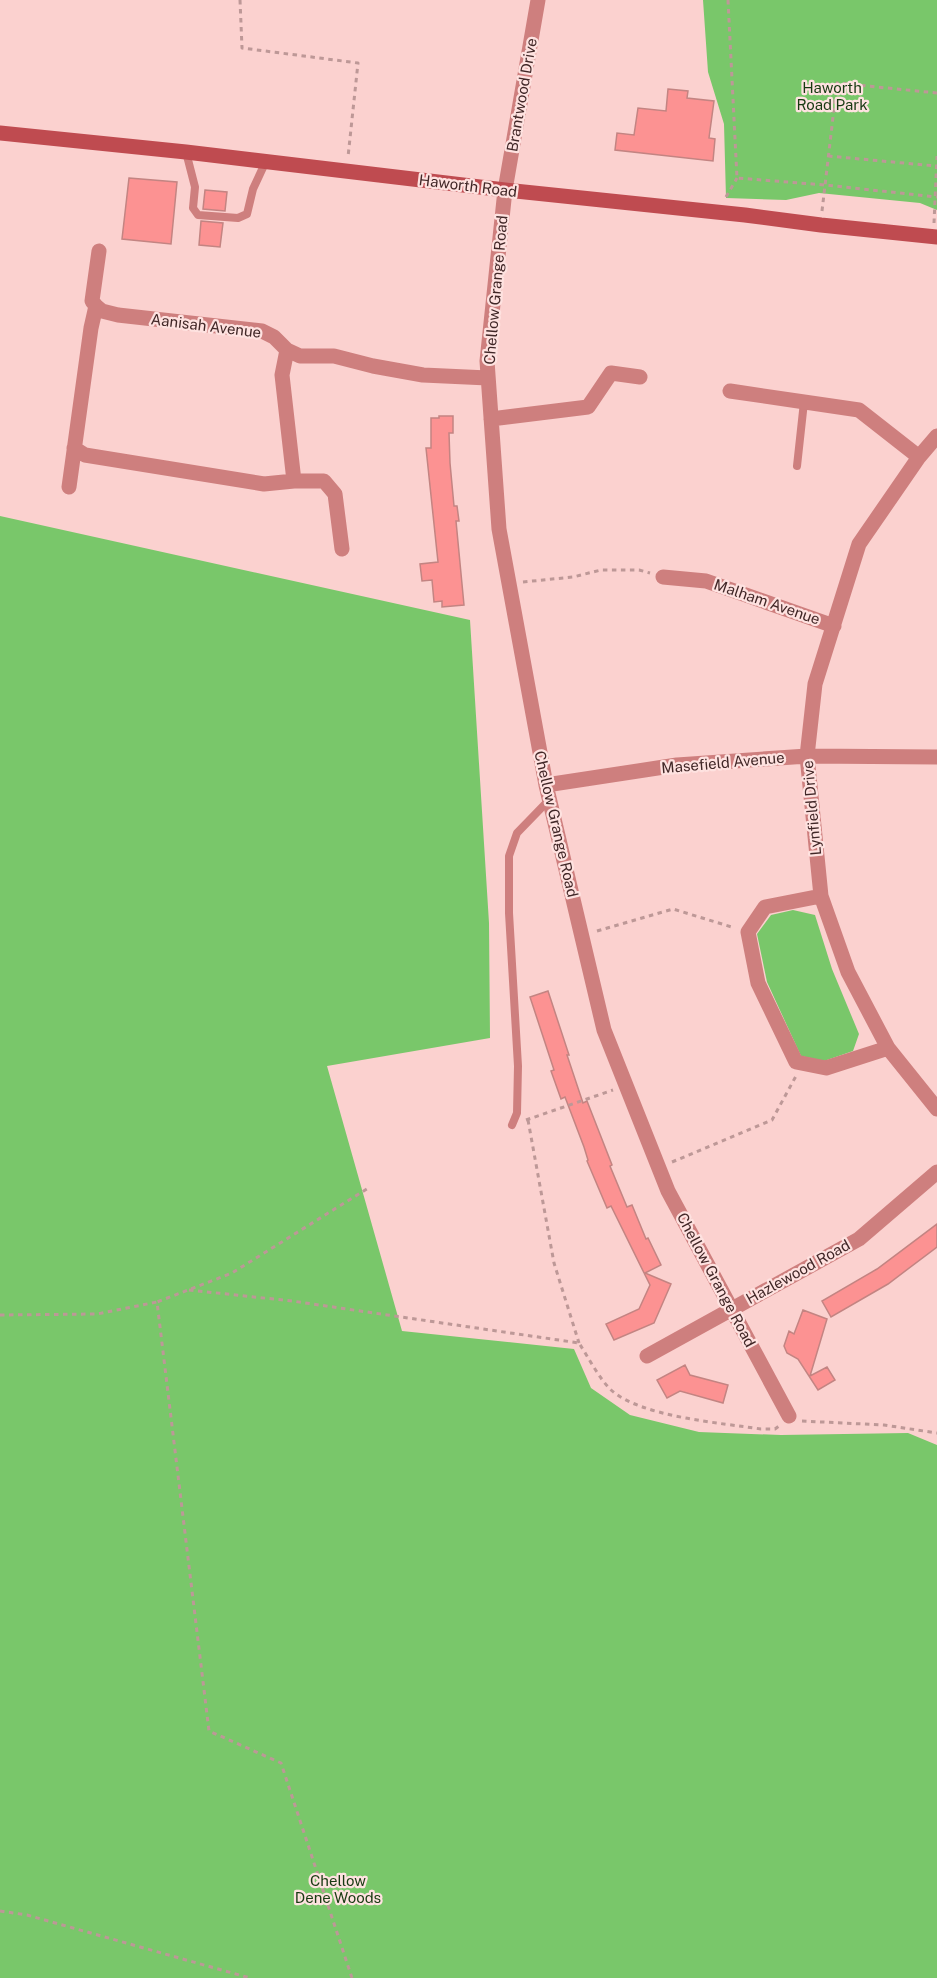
<svg xmlns="http://www.w3.org/2000/svg" width="937" height="1978" viewBox="0 0 937 1978" font-family="'Public Sans',sans-serif">
  <style>
    .green { fill: #79c76a }
    .building { fill: #fc9292; stroke: #c38482; stroke-width: 1.5 }
    .lines { fill: none; stroke-linecap: round; stroke-linejoin: round }
    .path { stroke: #bd9897; stroke-width: 3; stroke-dasharray: 4.5 4.5; stroke-linecap: butt }
    .service { stroke: #ce7f7e; stroke-width: 8 }
    .minor { stroke: #ce7f7e; stroke-width: 15 }
    .secondary { stroke: #bf4b50; stroke-width: 15 }
    .labels { text-anchor: middle; stroke-width: 4.5; stroke-linejoin: round; paint-order: stroke }
    .park-label { font-size: 15px; fill: #183a12; stroke: #fee2e0 }
    .street-label { font-size: 15px; fill: #412727; stroke: #fee2e0 }
  </style>
  <rect width="100%" height="100%" fill="#fbd1cf"/>
  <path class="green" d="M 703,0 L 937,0 L 937,210 L 920,203 L 819,193 L 786,200 L 726,198 L 724,124 L 708,72 Z
    M 0,516 L 470,620 L 489,923 L 490,1038 L 327,1066 L 402,1331 L 574,1349 L 591,1388 L 630,1415 L 699,1432 L 781,1435 L 908,1433 L 937,1445 L 937,1978 L 0,1978 Z
    M 793,910 L 815,915 L 832,969 L 859,1034 L 853,1051 L 824,1061 L 801,1056 L 767,982 L 757,934 L 771,915 Z"/>
  <path class="building" d="M 668,89 L 688,91 L 687,98 L 714,101 L 709,138 L 715,139 L 713,161 L 615,150 L 617,133 L 634,135 L 638,108 L 666,111 Z
    M 129,178 L 177,182 L 171,244 L 122,239 Z
    M 205,190 L 227,192 L 225,211 L 203,209 Z
    M 201,221 L 223,223 L 220,247 L 199,245 Z
    M 439,416 L 453,416 L 453,433 L 449,433 L 450,463 L 454,506 L 457,506 L 459,521 L 456,521 L 464,605 L 442,607 L 442,601 L 434,602 L 432,580 L 422,581 L 420,564 L 438,562 L 426,448 L 431,448 L 431,418 L 439,418 Z
    M 548,991 L 569,1055 L 567,1055 L 583,1103 L 587,1101 L 612,1165 L 610,1166 L 627,1207 L 632,1205 L 646,1239 L 648,1238 L 661,1265 L 645,1273 L 671,1284 L 654,1323 L 614,1340 L 606,1324 L 639,1309 L 650,1285 L 611,1206 L 607,1208 L 587,1161 L 588,1160 L 584,1147 L 565,1097 L 561,1099 L 551,1071 L 554,1070 L 530,997 Z
    M 937,1224 L 937,1247 L 888,1284 L 831,1317 L 822,1301 L 877,1269 Z
    M 803,1310 L 827,1319 L 810,1376 L 827,1367 L 835,1380 L 818,1390 L 798,1359 L 787,1353 L 784,1346 L 789,1331 L 794,1334 Z
    M 685,1365 L 690,1375 L 728,1385 L 723,1403 L 680,1391 L 667,1398 L 657,1380 Z"/>
  <g class="lines">
    <path class="path" d="M 240,0 L 242,48 L 358,63 L 348,157
      M 728,0 L 737,178 L 825,185 L 937,197
      M 828,156 L 936,166
      M 726,197 L 737,178
      M 822,211 L 837,83 L 937,93
      M 934,223 L 937,156
      M 523,582 L 573,577 L 601,570 L 639,570 L 650,573
      M 597,931 L 673,909 L 735,928
      M 526,1120 L 613,1090
      M 528,1120 L 554,1263 L 579,1343
      M 672,1162 L 772,1120 L 796,1076
      M 189,1290 L 292,1301 L 579,1343 C 588,1357 599,1378 610,1389 C 639,1417 722,1423 761,1429 L 775,1429 L 779,1426
      M 0,1315 L 97,1314 L 157,1302
      M 802,1421 L 884,1425 L 937,1433
      M 0,1911 L 27,1915 L 250,1978
      M 352,1978 L 281,1763 L 209,1731 L 157,1302 L 232,1273 L 370,1187"/>
    <path class="service" d="M 186,152 L 195,187 L 193,208 L 198,215 L 238,218 L 247,214 L 253,189 L 266,161
      M 797,466 L 804,402
      M 512,1125 L 517,1113 L 518,1066 L 509,913 L 509,856 L 517,833 L 549,800"/>
    <path class="minor" d="M 538,0 L 505,190 L 487,361 L 499,529 L 546,785 L 604,1030 L 668,1191 L 789,1416
      M 96,306 L 92,301 L 99,251
      M 730,391 L 859,410 L 919,457
      M 491,419 L 588,407 L 611,373 L 640,377
      M 937,436 L 919,457 L 859,544 L 815,684 L 807,756 L 821,896 L 848,972 L 888,1048 L 937,1109
      M 74,448 L 85,455 L 264,484 L 294,481 L 282,375 L 287,350
      M 294,481 L 324,481 L 335,494 L 342,549
      M 69,487 L 91,328 L 96,306 L 102,311 L 118,315 L 262,331 L 274,337 L 287,350 L 300,356 L 334,356 L 373,366 L 423,375 L 488,378
      M 663,577 L 706,581 L 834,626
      M 546,785 L 677,765 L 807,756 L 937,757
      M 821,896 L 765,907 L 748,932 L 758,983 L 796,1062 L 826,1068 L 888,1048
      M 647,1356 L 859,1239 L 937,1172"/>
    <path class="secondary" d="M 0,133 L 186,152 L 505,190 L 745,215 L 821,225 L 937,237"/>
  </g>
  <g class="labels">
    <g class="park-label">
      <text x="832" y="93">Haworth<tspan x="832" dy="17">Road Park</tspan></text>
      <text x="338" y="1886">Chellow<tspan x="338" dy="17">Dene Woods</tspan></text>
    </g>
    <g class="street-label">
      <text transform="translate(522 95) rotate(-80)" y="5">Brantwood Drive</text>
      <text transform="translate(468 186) rotate(7)" y="5">Haworth Road</text>
      <text transform="translate(496 290) rotate(-85)" y="5">Chellow Grange Road</text>
      <text transform="translate(206 326) rotate(7)" y="5">Aanisah Avenue</text>
      <text transform="translate(767 602) rotate(19)" y="5">Malham Avenue</text>
      <text transform="translate(723 763) rotate(-5)" y="5">Masefield Avenue</text>
      <text transform="translate(812 808) rotate(-95)" y="5">Lynfield Drive</text>
      <text transform="translate(556 824) rotate(77)" y="5">Chellow Grange Road</text>
      <text transform="translate(798 1272) rotate(-29)" y="5">Hazlewood Road</text>
      <text transform="translate(716 1280) rotate(62)" y="5">Chellow Grange Road</text>
    </g>
  </g>
</svg>
